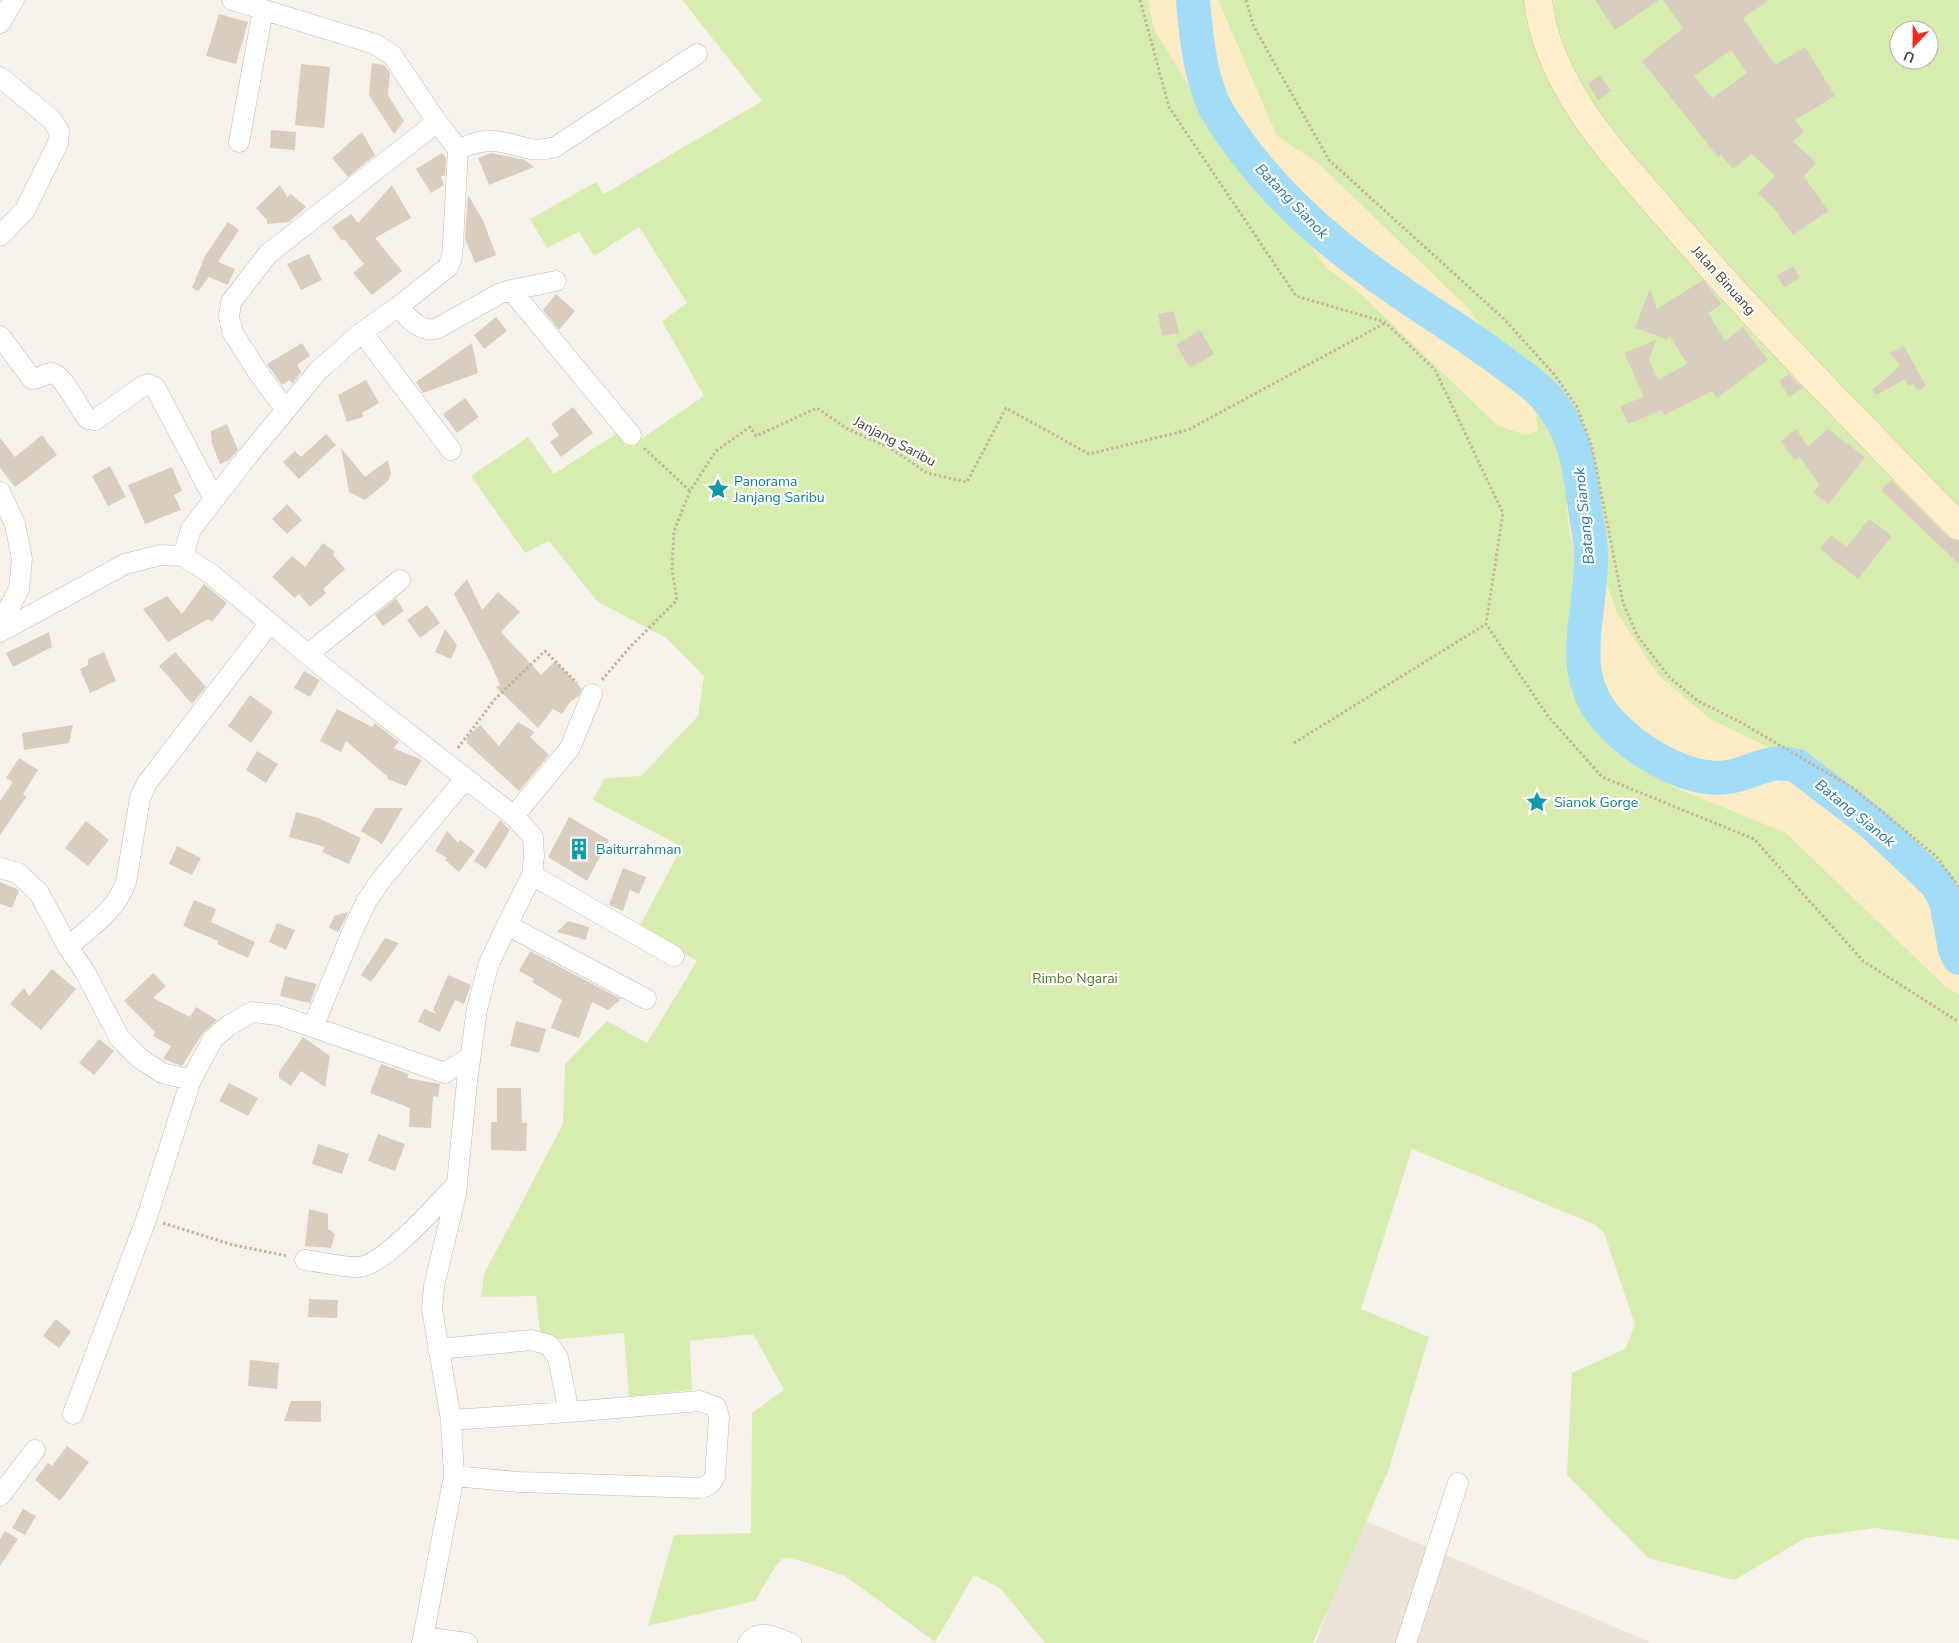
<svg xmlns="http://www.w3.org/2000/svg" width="1959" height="1643" viewBox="0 0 1959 1643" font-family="'Nunito Sans',sans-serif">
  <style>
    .residential { fill: #ebe3d8 }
    .green { fill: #d7edb0; fill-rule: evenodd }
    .sand { fill: #fcecc5 }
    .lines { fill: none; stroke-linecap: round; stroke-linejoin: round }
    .river { stroke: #a3dcf7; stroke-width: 34 }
    .building { fill: #d9cdbf; fill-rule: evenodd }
    .minor-casing { stroke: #c3b9ac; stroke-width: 21 }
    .secondary-casing { stroke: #dac397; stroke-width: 29 }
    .path { stroke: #c6b49c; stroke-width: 3; stroke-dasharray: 2.5 2.5; stroke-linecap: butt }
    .minor { stroke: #fff; stroke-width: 20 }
    .secondary { stroke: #fec; stroke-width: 28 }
    .labels { text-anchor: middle; stroke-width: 4.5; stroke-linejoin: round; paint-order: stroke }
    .street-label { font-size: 14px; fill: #4c4237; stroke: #fff }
    .culture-label { font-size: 14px; fill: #0d838f; stroke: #fff; text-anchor: start }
    .park-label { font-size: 14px; fill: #4d7e23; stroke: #fff }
    .water-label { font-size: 15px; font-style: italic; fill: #227aa8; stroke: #fff }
  </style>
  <rect width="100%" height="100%" fill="#f6f2eb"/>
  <path class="residential" d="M 1359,1518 L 1652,1643 L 1316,1643 Z"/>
  <path class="green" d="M 682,0 L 1959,0 L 1959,1540 L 1875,1528 L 1806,1538 L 1734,1580 L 1648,1558 L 1567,1475 L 1572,1373 L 1625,1349 L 1635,1325 L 1604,1233 L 1596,1225 L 1412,1149 L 1361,1309 L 1429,1337 L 1389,1469 L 1313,1643 L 1045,1643 L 1000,1588 L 974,1575 L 935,1642 L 845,1576 L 802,1561 L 787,1558 L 782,1559 L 776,1565 L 755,1601 L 648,1626 L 674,1535 L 751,1533 L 752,1413 L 784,1390 L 753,1334 L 690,1341 L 692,1390 L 629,1397 L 624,1333 L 541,1341 L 536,1296 L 481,1297 L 484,1274 L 563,1124 L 565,1064 L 607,1021 L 647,1043 L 697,961 L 639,927 L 682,847 L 593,800 L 605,778 L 641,776 L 698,716 L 704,676 L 666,638 L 597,601 L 549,541 L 525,553 L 471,476 L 528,437 L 554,474 L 628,426 L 641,439 L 704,396 L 662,321 L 687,303 L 639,227 L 594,256 L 579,232 L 547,248 L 530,219 L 596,182 L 604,194 L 762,101 ZM 1899,30 L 1929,30 L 1929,60 L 1899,60 Z"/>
  <path class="sand" d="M 1148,0 L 1218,0 L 1277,136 L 1318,163 L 1470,310 L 1536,411 L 1538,430 L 1525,435 L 1497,425 L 1362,295 L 1327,268 L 1182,75 L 1154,29 Z
    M 1572,486 L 1617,613 L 1658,675 L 1710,719 L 1788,757 L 1855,797 L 1931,862 L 1959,903 L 1959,994 L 1948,989 L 1786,833 L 1673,787 L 1571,693 C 1574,662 1580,627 1580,597 C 1579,565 1561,516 1569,487 Z"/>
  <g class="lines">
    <path class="river" d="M 1193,0 C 1196,35 1199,70 1213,103 C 1220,119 1233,135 1243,149 C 1297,221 1365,270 1439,318 C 1464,334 1488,351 1512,369 C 1527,380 1542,390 1553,406 C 1577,438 1581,477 1586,516 C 1588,528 1591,541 1591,554 C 1593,612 1564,670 1607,719 C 1633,749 1686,783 1728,777 C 1754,773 1770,757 1797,766 L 1872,823 L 1937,884 L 1946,901 L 1955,949 L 1959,958"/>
  </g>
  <path class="building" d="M 1595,0 L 1659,0 L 1615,30 Z
    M 1663,0 L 1769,0 L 1743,18 L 1775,65 L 1805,47 L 1835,96 L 1795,120 L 1804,132 L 1793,141 L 1816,163 L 1804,176 L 1828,211 L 1793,235 L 1777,212 L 1758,193 L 1775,176 L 1752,154 L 1733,169 L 1721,155 L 1718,157 L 1642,61 L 1683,28 ZM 1731,50 L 1747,73 L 1712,98 L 1694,76 Z
    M 219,14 L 248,22 L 236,64 L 206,56 Z
    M 372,63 L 384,65 L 390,73 L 388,95 L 404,121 L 394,134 L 369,95 Z
    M 301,64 L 330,67 L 324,128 L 295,125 Z
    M 1600,75 L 1611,91 L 1598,100 L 1588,84 Z
    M 271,130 L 296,132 L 295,150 L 270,148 Z
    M 362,132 L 375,155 L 348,177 L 332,158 Z
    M 442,153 L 446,158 L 445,175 L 441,177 L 444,185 L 431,193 L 416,169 Z
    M 491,153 L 525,160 L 534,167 L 489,185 L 478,158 Z
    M 280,185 L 287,197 L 291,194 L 306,207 L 289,222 L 267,224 L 267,220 L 256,208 Z
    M 392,185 L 411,218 L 375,238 L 402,271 L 372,295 L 353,273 L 364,264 L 344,239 L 342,241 L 332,227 L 351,214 L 358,223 Z
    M 468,195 L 483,220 L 496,255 L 475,263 L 465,238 Z
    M 228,222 L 239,230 L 218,262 L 235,269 L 228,285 L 209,277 L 198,291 L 192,288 L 205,256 Z
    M 309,254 L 322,280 L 301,290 L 287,264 Z
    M 1793,266 L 1800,278 L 1784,287 L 1777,275 Z
    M 1703,280 L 1722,304 L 1708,313 L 1725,341 L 1743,327 L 1768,360 L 1717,398 L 1712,391 L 1664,415 L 1662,410 L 1628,424 L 1620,406 L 1644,397 L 1624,353 L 1656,340 L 1649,359 L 1658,380 L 1687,364 L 1670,336 L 1666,339 L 1635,328 L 1650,288 L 1657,309 Z
    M 556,294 L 575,311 L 559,330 L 543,310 Z
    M 1174,311 L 1179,333 L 1162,336 L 1158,314 Z
    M 496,317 L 507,331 L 484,349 L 474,335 Z
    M 1200,330 L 1214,354 L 1190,368 L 1176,345 Z
    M 302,343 L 310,356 L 297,365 L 301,372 L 292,384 L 290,380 L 282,385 L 267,364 Z
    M 472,343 L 478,373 L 423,393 L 416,382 Z
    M 1904,346 L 1926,386 L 1918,391 L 1913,384 L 1908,386 L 1905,379 L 1876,395 L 1872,390 L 1900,366 L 1890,353 Z
    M 1789,374 L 1803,388 L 1789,397 L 1779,381 Z
    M 366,380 L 379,403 L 362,413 L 363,417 L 347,422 L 338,395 Z
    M 465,398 L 479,417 L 457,433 L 443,414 Z
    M 573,407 L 593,433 L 561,457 L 550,442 L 559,435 L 551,424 Z
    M 227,424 L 238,450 L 229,460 L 220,464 L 212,444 L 211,431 Z
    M 1796,429 L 1808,446 L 1828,429 L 1865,457 L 1829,504 L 1813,492 L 1819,485 L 1800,457 L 1794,460 L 1781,441 Z
    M 326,434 L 336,445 L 299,479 L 283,462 L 295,451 L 301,457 Z
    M 42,435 L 57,455 L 15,487 L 0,468 L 0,438 L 15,457 Z
    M 341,448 L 365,477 L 388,460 L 391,474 L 388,481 L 365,500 L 349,492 Z
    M 110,466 L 126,497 L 108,506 L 92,476 Z
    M 172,467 L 182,491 L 174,495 L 181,510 L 145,524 L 128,485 Z
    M 1891,480 L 1948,537 L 1959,541 L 1959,564 L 1881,490 Z
    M 287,504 L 302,520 L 287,534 L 272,519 Z
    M 1869,519 L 1892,536 L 1858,579 L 1820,549 L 1831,535 L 1847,547 Z
    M 323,543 L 335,552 L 333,555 L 345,569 L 323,589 L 326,593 L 310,607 L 299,594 L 295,598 L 272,577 L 292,556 L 305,567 Z
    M 467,579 L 482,610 L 498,592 L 520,612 L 501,632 L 541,675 L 555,661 L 582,689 L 579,696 L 570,702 L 562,714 L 553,709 L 538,728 L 496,687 L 500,685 L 490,662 L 454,594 Z
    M 204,584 L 227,603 L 212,622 L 208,619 L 168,642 L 143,609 L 167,596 L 182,614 Z
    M 396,598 L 404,611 L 383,626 L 375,615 Z
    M 427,605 L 440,623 L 420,638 L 407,620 Z
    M 445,629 L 457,645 L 451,659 L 435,652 Z
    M 49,632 L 52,647 L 13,667 L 6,653 Z
    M 104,652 L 116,681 L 90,693 L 80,669 L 88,665 L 88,659 Z
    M 175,652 L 206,687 L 192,704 L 159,666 Z
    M 304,671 L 320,680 L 310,697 L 294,688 Z
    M 250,695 L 273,712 L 251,743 L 228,726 Z
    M 337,709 L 372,727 L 375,723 L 399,742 L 393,748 L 422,760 L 406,786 L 387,779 L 388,777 L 346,741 L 341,752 L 320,741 Z
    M 518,722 L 535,732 L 530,737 L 549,755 L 519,791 L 467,743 L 467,737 L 480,725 L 499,746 Z
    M 73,725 L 69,743 L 24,750 L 22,733 Z
    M 257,751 L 278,764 L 266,783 L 246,770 Z
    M 19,758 L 38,770 L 23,794 L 26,797 L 0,835 L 0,801 L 13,782 L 6,778 Z
    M 375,808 L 403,808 L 382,844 L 361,831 Z
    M 296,812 L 318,818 L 361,838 L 349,864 L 322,852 L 325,847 L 289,837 Z
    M 569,817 L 609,840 L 587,881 L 548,857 Z
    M 500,820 L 510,830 L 486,869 L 474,861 Z
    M 86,821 L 109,840 L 88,866 L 65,848 Z
    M 447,831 L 458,843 L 460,840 L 475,851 L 459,872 L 445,860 L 447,858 L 435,851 Z
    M 177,846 L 201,858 L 192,875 L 169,864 Z
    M 623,868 L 646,877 L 639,894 L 630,890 L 623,911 L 609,905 Z
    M 0,882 L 19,890 L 12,908 L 0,904 Z
    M 194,900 L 216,909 L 211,922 L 255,942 L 248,958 L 217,944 L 218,941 L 183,926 Z
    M 348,912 L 339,932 L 329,928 L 334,916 Z
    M 568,921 L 589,927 L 586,940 L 557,932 Z
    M 277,923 L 295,930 L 286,950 L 269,942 Z
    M 385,938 L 399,943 L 371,982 L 361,975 Z
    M 530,951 L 621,999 L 608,1010 L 592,1002 L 579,1038 L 551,1028 L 562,1000 L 532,982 L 534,979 L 519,971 Z
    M 52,969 L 76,989 L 41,1030 L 10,1004 L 24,988 L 29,996 Z
    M 153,973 L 166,986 L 153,998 L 190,1017 L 196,1007 L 217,1020 L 203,1033 L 182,1066 L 163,1059 L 171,1046 L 153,1036 L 155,1032 L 124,1001 Z
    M 448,975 L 471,985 L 464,1004 L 455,1000 L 440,1032 L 418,1022 L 424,1009 L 437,1014 L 433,1010 Z
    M 285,976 L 317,984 L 310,1003 L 280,996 Z
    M 516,1021 L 546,1029 L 539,1053 L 510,1046 Z
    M 303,1037 L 330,1056 L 325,1087 L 301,1071 L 291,1086 L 279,1078 L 279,1072 Z
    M 99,1039 L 114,1051 L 94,1075 L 79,1063 Z
    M 381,1064 L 409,1074 L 407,1078 L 440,1084 L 438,1097 L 433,1096 L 431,1128 L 409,1127 L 410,1108 L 370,1093 Z
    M 229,1083 L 258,1098 L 248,1116 L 219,1101 Z
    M 497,1088 L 521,1088 L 522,1123 L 527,1123 L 526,1151 L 491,1150 L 491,1122 L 497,1122 Z
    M 378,1134 L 405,1144 L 395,1171 L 368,1161 Z
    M 318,1144 L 349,1154 L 342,1174 L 312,1164 Z
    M 309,1209 L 328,1214 L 328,1229 L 335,1234 L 331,1248 L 305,1246 Z
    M 309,1299 L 338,1300 L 337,1318 L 308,1317 Z
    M 56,1319 L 71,1332 L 59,1348 L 43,1336 Z
    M 250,1360 L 279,1363 L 277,1389 L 248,1386 Z
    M 291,1401 L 321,1401 L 321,1422 L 284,1421 Z
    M 67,1446 L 89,1462 L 60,1501 L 35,1480 L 48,1463 L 52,1466 Z
    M 23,1509 L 36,1516 L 25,1535 L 12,1528 Z
    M 5,1531 L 18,1539 L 0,1566 L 0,1539 Z"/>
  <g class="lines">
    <g class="minor-casing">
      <path id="minor" d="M 0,23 L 14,0
        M 0,77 L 51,119 L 59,131 L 58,143 L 25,210 L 0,236
        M 239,142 L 263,10
        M 458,149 C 469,145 481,140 493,141 C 516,142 530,155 555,147 L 697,54
        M 511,290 L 631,435
        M 398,307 C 409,318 419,332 436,329 L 499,294 L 511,290 L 556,281
        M 362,332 L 451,450
        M 0,336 L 32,379 C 40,379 44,374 51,373 C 63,373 79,410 88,419 L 95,420 L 143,386 L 148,384 L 155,387 L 214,499
        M 286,410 L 259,374 L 233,333 L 229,317 L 231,302 L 268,254 L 437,122
        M 0,492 L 15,524 L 22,559 L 19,589 L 0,625
        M 183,556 L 191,529 L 247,457 L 318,371 L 362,332 L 398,307 L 448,267 L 452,256 L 453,244 L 458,149 L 437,122 L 392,55 L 375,44 L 232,0
        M 0,632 L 125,564 L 160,555 L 183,556 L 211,574 L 329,672 L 514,816 L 533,837 L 534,856 L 532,875 L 507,925 L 488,966 L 477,1009 L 467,1082 L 456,1194 L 434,1286 L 432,1309 L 451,1420 L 454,1476 L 422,1643
        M 308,654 L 400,580
        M 514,816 L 570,748 L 592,694
        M 0,868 L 18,873 L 39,893 L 68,947 L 85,972 L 119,1037 L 138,1057 L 162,1073 L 191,1080 L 213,1039 L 228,1026 L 252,1012 L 277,1015 L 313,1027 L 445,1073 L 470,1057
        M 532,875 L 674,956
        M 507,925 L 646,999
        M 68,947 C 90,927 116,911 126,882 L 140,798 L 147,783 L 270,623
        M 313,1027 L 353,930 L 366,902 L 381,880 L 465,779
        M 305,1260 C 322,1262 341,1267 358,1267 C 384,1266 437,1204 457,1184
        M 438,1349 L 532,1340 L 549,1345 L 558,1358 L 569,1412
        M 73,1414 L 147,1217 L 191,1080
        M 451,1420 L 569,1412 L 700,1401 L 716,1407 L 719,1417 L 715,1476 C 711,1484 708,1487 699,1488 L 519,1482 L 454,1476
        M 0,1496 L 35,1450
        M 423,1637 L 467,1643
        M 748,1643 C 761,1627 775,1638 791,1643
        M 1406,1643 L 1458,1483"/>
    </g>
    <g class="secondary-casing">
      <path id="secondary" d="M 1538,0 C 1548,87 1614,154 1668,217 C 1721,279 1776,338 1832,396 C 1875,439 1916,484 1959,526"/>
    </g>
    <path class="path" d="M 1140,0 L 1169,107 L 1296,296 L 1385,322 L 1435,370 L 1503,513 L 1486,624 L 1547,715 L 1602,777 L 1754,839 L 1863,961 L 1959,1022
      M 1246,0 L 1253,25 L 1329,160 L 1504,319 L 1554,374 L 1577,407 L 1592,447 L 1623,603 L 1637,635 L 1670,678 L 1698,701 L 1740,722 L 1853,788 L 1936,856 L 1959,887
      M 644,448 L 690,491
      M 602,680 L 630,647 L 677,600 L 672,569 L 674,531 L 690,491 L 716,451 L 750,427 L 756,436 L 817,408 L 849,430 L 890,448 L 927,473 L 967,482 L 1006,408 L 1089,454 L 1188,430 L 1385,323
      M 1294,743 L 1486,624
      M 458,748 L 495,699 L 545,651 L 577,683
      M 163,1223 L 233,1245 L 288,1256"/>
    <use href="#minor" class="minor"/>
    <use href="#secondary" class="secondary"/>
  </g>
  <defs>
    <g id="sight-bare" transform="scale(1.725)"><path d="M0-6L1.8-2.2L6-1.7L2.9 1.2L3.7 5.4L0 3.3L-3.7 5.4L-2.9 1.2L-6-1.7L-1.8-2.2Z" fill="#0f9aa8" stroke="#fff" stroke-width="2.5" paint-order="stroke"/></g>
    <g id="building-bare" transform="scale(1.725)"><path d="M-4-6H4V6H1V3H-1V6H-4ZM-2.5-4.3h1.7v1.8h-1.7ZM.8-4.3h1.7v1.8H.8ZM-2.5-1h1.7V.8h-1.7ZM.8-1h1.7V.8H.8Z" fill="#0f9aa8" stroke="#fff" stroke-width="2.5" paint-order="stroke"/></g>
  </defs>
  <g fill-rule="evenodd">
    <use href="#sight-bare" x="718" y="489"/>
    <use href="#sight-bare" x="1537" y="802"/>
    <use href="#building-bare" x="579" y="849"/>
  </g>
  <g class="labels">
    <g class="street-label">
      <text transform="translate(1724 280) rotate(48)" y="5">Jalan Binuang</text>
      <text transform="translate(895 441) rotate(28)" y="5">Janjang Saribu</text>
    </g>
    <g class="culture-label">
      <text x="734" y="486">Panorama<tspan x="734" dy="16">Janjang Saribu</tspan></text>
      <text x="1554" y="807">Sianok Gorge</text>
      <text x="596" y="854">Baiturrahman</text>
    </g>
    <g class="park-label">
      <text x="1075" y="983">Rimbo Ngarai</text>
    </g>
    <g class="water-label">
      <text transform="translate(1292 201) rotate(46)" y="5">Batang Sianok</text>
      <text transform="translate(1584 516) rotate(-96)" y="5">Batang Sianok</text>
      <text transform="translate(1855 813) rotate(39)" y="5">Batang Sianok</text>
    </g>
  </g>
  <g transform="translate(1914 45) rotate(202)"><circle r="24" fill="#ffffff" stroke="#b7b3af"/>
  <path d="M0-4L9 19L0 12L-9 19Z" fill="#ff2819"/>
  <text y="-8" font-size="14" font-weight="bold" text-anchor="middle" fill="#4c4237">U</text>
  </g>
</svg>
